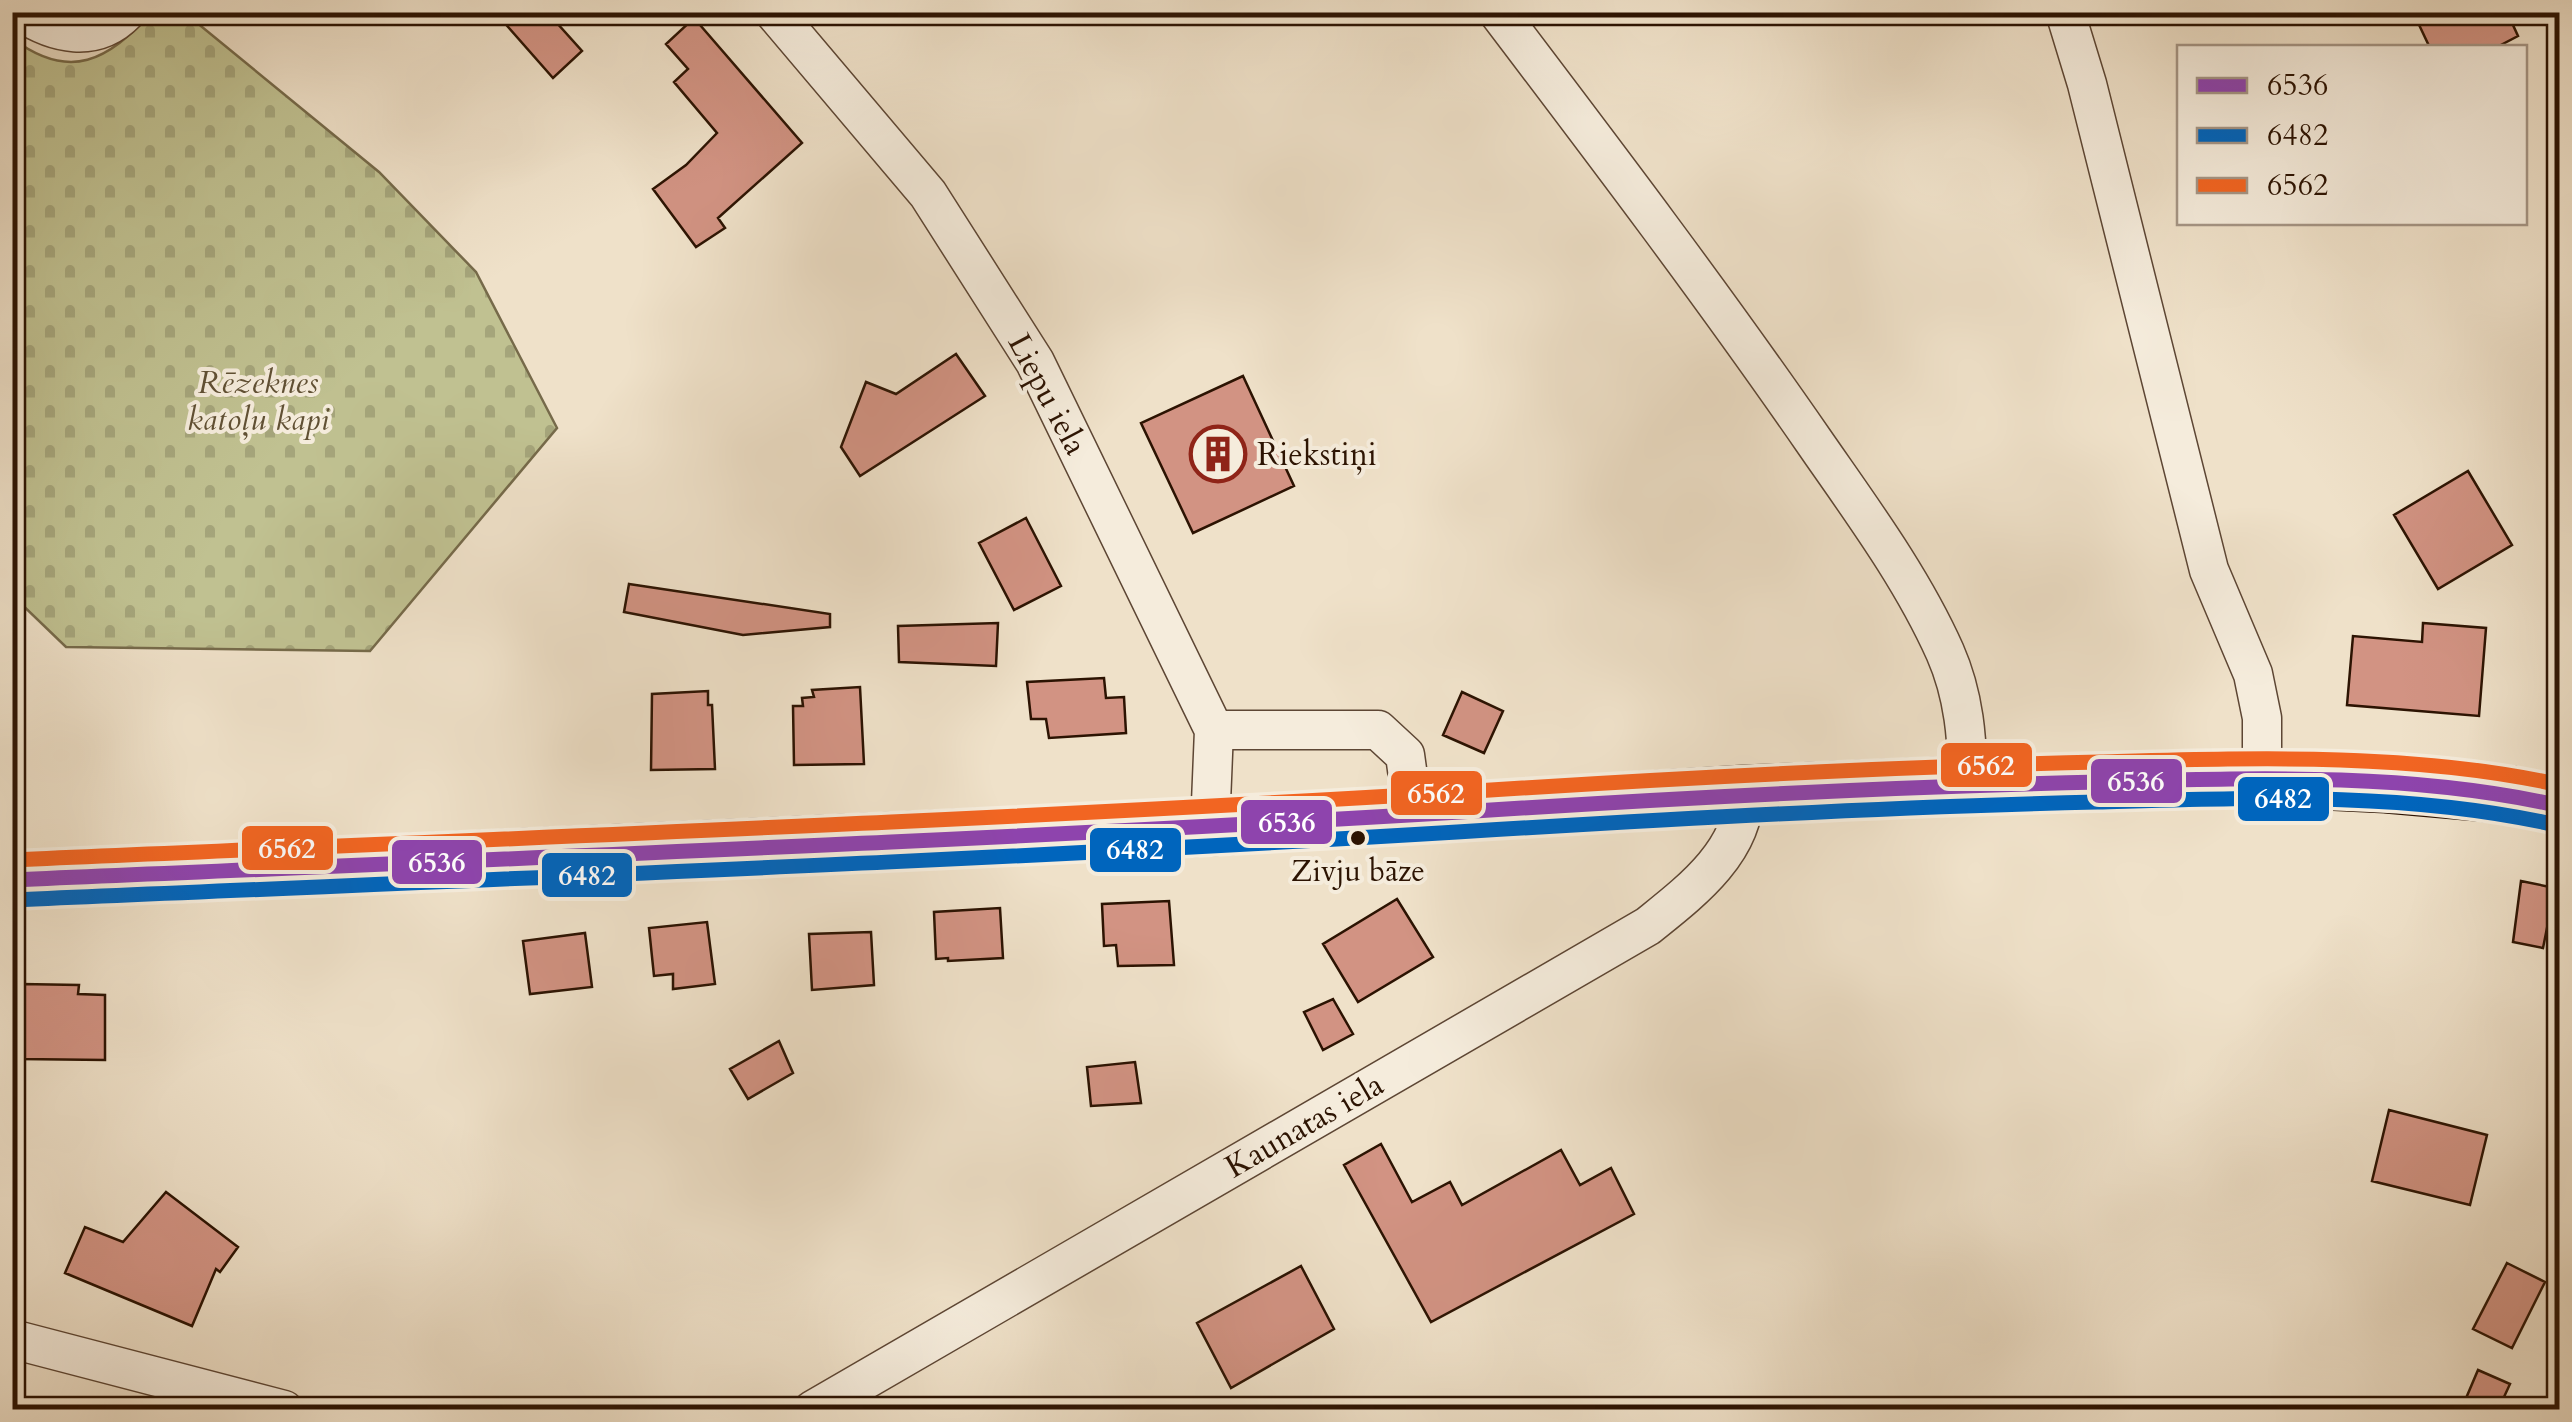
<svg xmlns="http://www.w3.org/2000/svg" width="2572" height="1422" viewBox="0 0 2572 1422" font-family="Cardo,serif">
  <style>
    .cemetery { fill: url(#cemetery-stones); stroke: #766a4a; stroke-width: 2.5 }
    .building { fill: #d29383; stroke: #2c1302; stroke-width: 2.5 }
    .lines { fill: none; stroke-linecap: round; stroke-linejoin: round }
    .minor-casing { stroke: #5d4634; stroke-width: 41 }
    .primary-casing { stroke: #2c1302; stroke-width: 59 }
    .minor { stroke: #f5ecdc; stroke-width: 38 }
    .primary { stroke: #efe1c9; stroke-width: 55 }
    .bus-1-casing { stroke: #f5ecdc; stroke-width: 22 }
    .bus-2-casing { stroke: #f5ecdc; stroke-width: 22 }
    .bus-3-casing { stroke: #f5ecdc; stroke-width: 22 }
    .bus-1 { stroke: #8e44ad; stroke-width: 15 }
    .bus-2 { stroke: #0065bd; stroke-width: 15 }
    .bus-3 { stroke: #f26522; stroke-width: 15 }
    .bus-dot { fill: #2c1302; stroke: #f5ecdc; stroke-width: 4 }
    .labels { text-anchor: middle; stroke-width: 8; stroke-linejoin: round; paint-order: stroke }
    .bus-label { font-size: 30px; fill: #2c1302; stroke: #f5ecdc }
    .park-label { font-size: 32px; font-style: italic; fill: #605034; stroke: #f5ecdc }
    .street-label { font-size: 32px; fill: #2c1302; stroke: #f5ecdc }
    .poi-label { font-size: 32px; fill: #2c1302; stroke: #f5ecdc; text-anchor: start }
    .line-badge { stroke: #f5ecdc; stroke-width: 4 }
    .badge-label { font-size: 28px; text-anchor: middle; font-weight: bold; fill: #fff }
  </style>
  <defs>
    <pattern id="cemetery-stones" width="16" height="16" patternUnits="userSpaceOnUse" patternTransform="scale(2.5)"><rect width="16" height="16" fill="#c0c191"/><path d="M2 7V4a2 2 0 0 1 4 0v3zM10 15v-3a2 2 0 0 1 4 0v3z" fill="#a5a57b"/></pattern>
  </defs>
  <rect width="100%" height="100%" fill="#efe1c9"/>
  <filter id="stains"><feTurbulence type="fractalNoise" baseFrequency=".002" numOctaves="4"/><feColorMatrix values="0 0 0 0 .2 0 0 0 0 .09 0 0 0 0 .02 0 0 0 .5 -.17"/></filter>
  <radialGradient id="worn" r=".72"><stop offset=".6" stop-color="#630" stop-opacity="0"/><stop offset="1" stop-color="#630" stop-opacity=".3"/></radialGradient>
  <path class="cemetery" d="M 152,13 L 185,13 L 379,172 L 476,272 L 557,428 L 370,651 L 66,647 L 13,596 L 13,39 C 71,82 107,60 152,13 Z"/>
  <path class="building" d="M 495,12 L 547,12 L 582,51 L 553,78 Z
    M 2413,12 L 2507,12 L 2518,36 L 2495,48 L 2430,48 Z
    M 694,18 L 802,143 L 718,218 L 725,228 L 696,247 L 653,189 L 686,165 L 717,133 L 674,82 L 688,69 L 666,44 Z
    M 956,354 L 985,396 L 860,476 L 841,447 L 866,382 L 896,394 Z
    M 1243,376 L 1294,486 L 1193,533 L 1141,423 Z
    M 2468,471 L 2512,545 L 2438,589 L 2394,515 Z
    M 1026,518 L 1061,586 L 1014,610 L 979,543 Z
    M 629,584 L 830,614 L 830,627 L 743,635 L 624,612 Z
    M 998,623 L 996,666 L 899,662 L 898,626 Z
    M 2423,623 L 2486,628 L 2479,716 L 2347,705 L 2353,636 L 2422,642 Z
    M 1104,678 L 1106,698 L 1124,697 L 1126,733 L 1049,738 L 1046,719 L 1031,719 L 1027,682 Z
    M 860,687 L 864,764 L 794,765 L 793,706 L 803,706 L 802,698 L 814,697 L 812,690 Z
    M 708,691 L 708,705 L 712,705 L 715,769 L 651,770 L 652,694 Z
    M 1462,692 L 1503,711 L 1484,753 L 1443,735 Z
    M 2521,881 L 2555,888 L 2543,948 L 2513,942 Z
    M 1397,899 L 1433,957 L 1358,1002 L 1323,944 Z
    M 1169,901 L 1174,965 L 1118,966 L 1116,945 L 1104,946 L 1102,904 Z
    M 1000,908 L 1003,958 L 948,961 L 948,958 L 936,959 L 934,912 Z
    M 707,922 L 715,984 L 673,989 L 673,974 L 654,976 L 649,928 Z
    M 871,932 L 874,985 L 812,990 L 809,934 Z
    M 585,933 L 592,987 L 530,994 L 523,941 Z
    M 21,984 L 79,985 L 78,994 L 105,995 L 105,1060 L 20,1059 Z
    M 1333,999 L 1353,1034 L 1323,1050 L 1304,1012 Z
    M 779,1041 L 793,1073 L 748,1099 L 730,1069 Z
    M 1135,1062 L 1141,1103 L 1091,1106 L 1087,1067 Z
    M 2389,1110 L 2487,1135 L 2470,1205 L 2372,1181 Z
    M 1381,1144 L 1412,1202 L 1450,1182 L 1462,1205 L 1561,1150 L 1580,1185 L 1611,1168 L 1634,1214 L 1431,1322 L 1344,1165 Z
    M 166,1192 L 238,1247 L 220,1272 L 216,1269 L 192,1326 L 65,1273 L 85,1227 L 123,1242 Z
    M 2507,1263 L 2545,1282 L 2512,1348 L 2473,1329 Z
    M 1301,1266 L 1334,1329 L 1231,1388 L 1197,1323 Z
    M 2478,1370 L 2510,1384 L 2498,1410 L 2461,1410 Z"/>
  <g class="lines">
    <g class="minor-casing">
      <path id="minor" d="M 21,12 C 54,34 95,44 126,12
        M 774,12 L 928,194 L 1035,362 L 1214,730 L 1210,827
        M 1498,12 C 1605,153 1712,294 1813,440 C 1860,508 1911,576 1945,652 C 1964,695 1968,740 1967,785
        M 2065,12 L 2087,84 L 2209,570 L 2253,674 L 2262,718 L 2262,778
        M 1214,730 L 1378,730 L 1405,755 L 1413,813
        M 12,1339 L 284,1410
        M 813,1410 L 1648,926 C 1689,893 1744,852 1744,794"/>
    </g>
    <g class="primary-casing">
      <path id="primary" d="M 12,880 L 1210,827 L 1744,794 L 1967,785 L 2262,778 L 2386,784 L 2512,795 L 2560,806"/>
    </g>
    <use href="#minor" class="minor"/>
    <use href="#primary" class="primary"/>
    <g class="bus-1-casing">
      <path id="bus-1" d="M 12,880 C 495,859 978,841 1460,812 C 1673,798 1886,787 2100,782 C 2252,778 2410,772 2560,806"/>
    </g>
    <g class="bus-2-casing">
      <path id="bus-2" d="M 13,900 C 494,879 976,861 1457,832 C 1671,819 1883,807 2097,802 C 2248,798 2407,791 2556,825"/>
    </g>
    <g class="bus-3-casing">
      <path id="bus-3" d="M 12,860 C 495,839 978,821 1460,792 C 1673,778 1886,767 2100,762 C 2249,758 2414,752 2560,785"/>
    </g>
    <use href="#bus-1" class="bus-1"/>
    <use href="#bus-2" class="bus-2"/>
    <use href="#bus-3" class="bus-3"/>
  </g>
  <defs>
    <g id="building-ring" transform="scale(2.875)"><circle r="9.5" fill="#f5ecdc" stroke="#8f2418" stroke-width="1.5"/><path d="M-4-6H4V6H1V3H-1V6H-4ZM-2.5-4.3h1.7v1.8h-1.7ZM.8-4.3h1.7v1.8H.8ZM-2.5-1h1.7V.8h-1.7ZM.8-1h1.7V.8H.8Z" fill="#8f2418"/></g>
  </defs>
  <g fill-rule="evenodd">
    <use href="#building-ring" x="1218" y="454"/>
  </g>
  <circle class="bus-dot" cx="1358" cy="838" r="9"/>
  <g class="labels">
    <g class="bus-label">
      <text x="1358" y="881">Zivju bāze</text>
    </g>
    <g class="park-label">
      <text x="258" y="393">Rēzeknes<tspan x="258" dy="37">katoļu kapi</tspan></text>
    </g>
    <g class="street-label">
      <text transform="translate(1048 394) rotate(62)" y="11">Liepu iela</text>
      <text transform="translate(1304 1125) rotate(-30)" y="11">Kaunatas iela</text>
    </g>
    <g class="poi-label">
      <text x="1257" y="465">Riekstiņi</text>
    </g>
  </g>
  <g class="line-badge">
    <rect x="1939" y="741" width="95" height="48" rx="10" fill="#f26522"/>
    <rect x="2089" y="757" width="95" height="48" rx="10" fill="#8e44ad"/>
    <rect x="1389" y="769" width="95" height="48" rx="10" fill="#f26522"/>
    <rect x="2236" y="775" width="95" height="48" rx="10" fill="#0065bd"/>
    <rect x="1239" y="798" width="95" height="48" rx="10" fill="#8e44ad"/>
    <rect x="240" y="824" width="95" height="48" rx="10" fill="#f26522"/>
    <rect x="1088" y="826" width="95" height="48" rx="10" fill="#0065bd"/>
    <rect x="390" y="838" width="94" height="48" rx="10" fill="#8e44ad"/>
    <rect x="540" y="851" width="94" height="48" rx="10" fill="#0065bd"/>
  </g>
  <g class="badge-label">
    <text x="1986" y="775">6562</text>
    <text x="2136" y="791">6536</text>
    <text x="1436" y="803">6562</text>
    <text x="2283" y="808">6482</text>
    <text x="1287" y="832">6536</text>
    <text x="287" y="858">6562</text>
    <text x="1135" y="859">6482</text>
    <text x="437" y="872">6536</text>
    <text x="587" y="885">6482</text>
  </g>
  <rect width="2572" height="1422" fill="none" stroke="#efe1c9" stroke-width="50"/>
  <rect x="15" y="15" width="2542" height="1392" fill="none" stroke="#2c1302" stroke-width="5"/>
  <rect x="25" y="25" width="2522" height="1372" fill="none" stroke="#2c1302" stroke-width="2.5"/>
  <rect x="2177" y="45" width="350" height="180" fill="#f5ecdc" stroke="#a59585" stroke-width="2.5"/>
  <rect x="2197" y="78" width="50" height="15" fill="#8e44ad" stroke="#a59585" stroke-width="2.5"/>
  <text x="2267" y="95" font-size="30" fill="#2c1302">6536</text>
  <rect x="2197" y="128" width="50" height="15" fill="#0065bd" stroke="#a59585" stroke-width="2.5"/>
  <text x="2267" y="145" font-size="30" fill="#2c1302">6482</text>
  <rect x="2197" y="178" width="50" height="15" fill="#f26522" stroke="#a59585" stroke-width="2.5"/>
  <text x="2267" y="195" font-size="30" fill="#2c1302">6562</text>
  <rect width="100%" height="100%" filter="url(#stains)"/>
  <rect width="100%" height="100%" fill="url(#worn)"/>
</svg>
